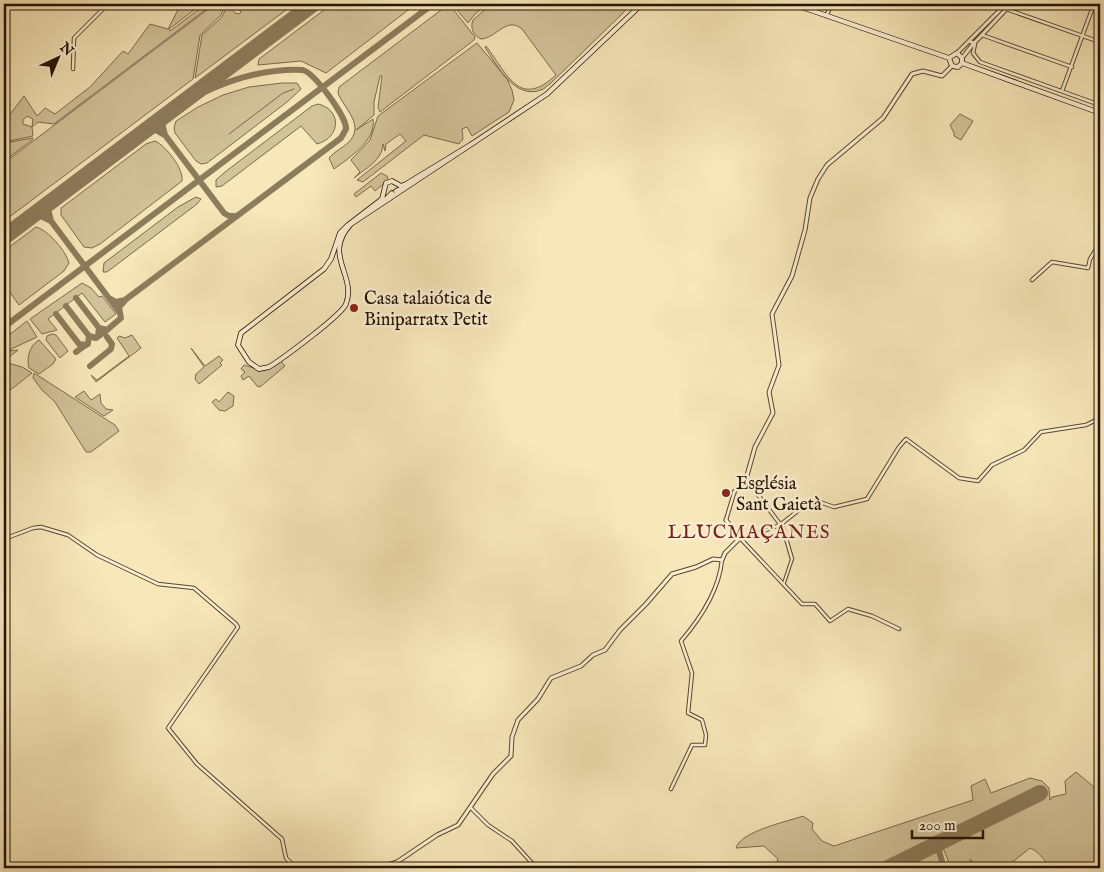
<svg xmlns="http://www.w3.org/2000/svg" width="1104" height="872" viewBox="0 0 1104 872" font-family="'IM FELL English',serif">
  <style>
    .green { fill: #d3c39a; stroke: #7b6a4d }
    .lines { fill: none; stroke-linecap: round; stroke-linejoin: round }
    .stream { stroke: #776749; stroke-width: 1 }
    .taxiway { stroke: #8d7c5c; stroke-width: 6 }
    .runway { stroke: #8d7c5c; stroke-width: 16 }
    .pedestrian-casing { stroke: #58472e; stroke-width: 4 }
    .minor-casing { stroke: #58472e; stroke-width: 4.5 }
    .tertiary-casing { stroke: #58472e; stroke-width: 5 }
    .secondary-casing { stroke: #231200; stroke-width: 5.5 }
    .pedestrian { stroke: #faefd2; stroke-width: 2 }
    .minor { stroke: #faefd2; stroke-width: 2.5 }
    .tertiary { stroke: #faefd2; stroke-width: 3 }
    .secondary { stroke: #faefd2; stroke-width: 4 }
    .poi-dot { fill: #8f2418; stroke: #faefd2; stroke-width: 2 }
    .labels { text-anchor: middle; stroke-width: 5; stroke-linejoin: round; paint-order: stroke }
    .poi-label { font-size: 18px; fill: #231200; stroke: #faefd2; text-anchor: start }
    .neighbourhood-label { font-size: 19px; letter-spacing: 1px; fill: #7a1f14; stroke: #faefd2 }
  </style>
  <rect width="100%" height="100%" fill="#f7e7b9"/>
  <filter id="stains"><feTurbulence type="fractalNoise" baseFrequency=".004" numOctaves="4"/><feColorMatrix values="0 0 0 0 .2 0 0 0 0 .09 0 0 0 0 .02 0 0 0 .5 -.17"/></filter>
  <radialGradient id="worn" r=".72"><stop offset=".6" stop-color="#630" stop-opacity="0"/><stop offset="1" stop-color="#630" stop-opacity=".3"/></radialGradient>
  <path class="green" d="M 181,4 L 202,4 L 169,29 L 170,31 L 206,4 L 213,4 L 54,124 L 38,122 L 32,127 L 33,119 L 27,116 L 23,120 L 23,124 L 32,127 L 33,136 L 4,142 L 4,122 L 24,96 L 37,116 L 45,108 L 55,114 L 90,87 L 123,51 L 128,54 L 150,24 L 168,29 Z
    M 215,4 L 227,4 L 220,16 L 200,35 L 193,79 L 4,221 L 4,163 Z
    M 229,4 L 235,7 L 233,10 L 235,13 L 239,14 L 241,12 L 234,4 L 294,4 L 195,78 L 202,35 L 221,18 Z
    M 332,4 L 416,4 L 326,73 L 301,61 L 258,65 L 259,59 Z
    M 449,4 L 475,37 L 474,40 L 380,112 L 378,108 L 382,76 L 380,76 L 374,102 L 374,115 L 356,130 L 373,119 C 377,140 349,158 334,169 L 329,158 C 334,152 342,148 348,143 C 366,125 344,109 338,93 L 339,87 Z
    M 464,4 L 488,4 L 475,14 L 468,23 L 457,10 Z
    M 491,4 L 630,4 L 623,13 L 550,84 C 546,86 545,89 541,90 C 515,100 496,65 485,47 L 486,46 C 508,75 519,109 556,75 L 522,29 C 506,16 497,38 481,39 C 473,35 470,28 473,20 Z
    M 477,43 L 507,79 L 512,90 L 514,100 L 509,112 L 472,136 L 467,127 L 462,129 L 463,139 L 459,144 L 424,135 L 363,182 L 357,180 L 406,141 L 400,134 L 386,144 L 385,151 L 383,144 C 382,161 366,168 354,178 L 360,172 L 351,160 L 370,140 L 378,116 Z
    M 282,83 L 297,83 L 301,89 L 287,102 L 207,163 L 201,164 L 196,161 L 175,133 L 174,128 L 176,121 L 198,107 L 223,95 L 249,87 Z
    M 318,104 C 341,109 342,137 317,144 L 301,126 L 222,186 L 216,187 L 216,180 L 225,172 L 312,106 Z
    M 960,114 L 973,121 L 961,140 L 954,136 L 954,133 L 950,125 Z
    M 33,138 L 32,140 L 4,161 L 4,143 Z
    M 155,141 C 166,146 184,169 182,181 L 100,244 L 92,248 L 84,247 L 61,215 L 61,208 L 146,144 Z
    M 381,173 L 387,176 L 388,180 L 375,191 L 371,186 L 356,197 L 354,194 Z
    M 196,197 L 201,199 L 197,204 L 107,272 L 103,272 L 104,263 L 178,207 Z
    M 36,227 C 48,230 66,251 69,263 L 64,271 L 19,305 L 4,284 L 4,251 Z
    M 82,283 L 91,288 L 99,297 L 102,296 L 116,314 L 105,322 L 82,293 L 48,319 L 57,330 L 42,334 L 30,319 Z
    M 27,321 L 37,337 L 7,351 L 18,350 L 4,361 L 4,339 Z
    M 52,334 L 56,335 L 68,351 L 60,358 L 46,340 L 47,336 Z
    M 132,335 L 141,348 L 96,382 L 91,375 L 97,380 L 129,356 L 117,338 L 119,336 L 125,338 Z
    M 39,340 L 56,359 L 53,364 L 39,374 L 29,368 C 26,358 30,345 39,340 Z
    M 191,348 L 205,366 L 219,356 L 223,360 L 220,363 L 222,365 L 199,384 L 195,379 L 196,374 L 204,367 Z
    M 280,360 L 285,366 L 260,387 L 257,386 L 249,376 L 243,380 L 241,376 L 245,372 L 241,369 L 244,365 L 264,371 Z
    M 8,363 L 22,367 L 32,373 L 4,395 L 4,364 Z
    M 34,373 L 115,425 L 119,431 L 91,452 L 86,452 L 55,402 L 42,390 L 33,378 Z
    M 84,391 L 91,400 L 100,394 L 101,403 L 106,409 L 113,410 L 104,416 L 75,397 Z
    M 228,392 L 234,396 L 233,406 L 225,411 L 219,410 L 212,402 L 216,399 L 219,402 Z
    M 1076,772 L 1100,792 L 1100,868 C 1086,868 1057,871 1047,863 C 1041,857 1039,852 1030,848 L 1005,868 L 976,868 L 970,859 L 973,868 L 951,868 L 944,850 L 942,850 L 943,846 L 1031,801 L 1039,802 L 1043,796 L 1038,789 L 879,868 L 771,868 L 776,865 L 778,859 L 764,846 L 736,848 C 741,831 786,822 803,816 L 813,823 L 812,829 L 822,841 L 834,846 L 973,800 L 971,786 L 985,779 L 991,793 L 1030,778 L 1042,781 L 1049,788 L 1050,800 L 1052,797 L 1066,794 L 1065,781 Z
    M 930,852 L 937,853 L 942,868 L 921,868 L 918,865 L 919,857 Z"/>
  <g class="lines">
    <path class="stream" d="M 229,134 L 283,93 L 294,89"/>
    <path class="taxiway" d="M 143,132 L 154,129 L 165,135 L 162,123 L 170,112
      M 165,135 L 224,213 L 229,216 L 237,216
      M 26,220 L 39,215 L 51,221 L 48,209 L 56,198
      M 51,221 L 120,313 L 119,307 L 124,302
      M 76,298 L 99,328 L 98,336
      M 109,298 L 116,302 L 125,300 L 341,138 L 346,129 C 347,117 315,74 303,70 C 258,68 213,85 175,108
      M 66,306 L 89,336
      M 56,314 L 79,344 L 86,345
      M 4,327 L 433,4
      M 107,330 L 121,318 L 120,313
      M 88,344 L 89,336 L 96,338 L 107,330 L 99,328
      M 76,352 L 87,344
      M 90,366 L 111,349 L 112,344 L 107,337
      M 937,844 L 944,868
      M 908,858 L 918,868"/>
    <path class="runway" d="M 4,237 L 313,4
      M 888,868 L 1040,793"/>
    <g class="pedestrian-casing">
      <path id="pedestrian" d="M 784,583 L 792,559"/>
    </g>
    <g class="minor-casing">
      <path id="minor" d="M 1006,9 L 1100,42
        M 826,16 L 832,4
        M 982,35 L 1072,67
        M 975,44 L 973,53 L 980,62 L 1100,105
        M 73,69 L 74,38 L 104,8 L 104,4
        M 1062,91 L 1094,4
        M 1032,280 L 1052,262 L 1088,268 L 1090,259 L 1100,243
        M 734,492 L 746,479 L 783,528 L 792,559
        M 726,520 L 734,493
        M 740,538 L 802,604 L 815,604 L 830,621 L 848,609 L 872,616 L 899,629
        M 4,539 L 33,528 L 41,527 L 68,535 L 97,555 L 158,584 L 194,588 L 236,624 L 238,627 L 168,728 L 197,764 L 282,839 L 286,858 L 296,868
        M 741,539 L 780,525 L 809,502 L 817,501 L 834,507 L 867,499 L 899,447 L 906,439 L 959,478 L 978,481 L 992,465 L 1024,450 L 1041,432 L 1086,425 L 1100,418
        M 671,789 L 692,745 L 705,745 L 706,735 L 702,720 L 688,713 L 692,673 L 681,641 C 700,619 719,591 722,560
        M 471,808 L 488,825 L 512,841 L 532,863 L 542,868
        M 4,844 L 6,842
        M 397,862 L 403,868"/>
    </g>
    <g class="tertiary-casing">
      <path id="tertiary" d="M 971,42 L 974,43 L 979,38 L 1011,4
        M 957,53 L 1006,4
        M 962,58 L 974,43
        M 746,479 L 755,447 L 773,413 L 769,392 L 779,365 L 772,314 L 792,276 L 805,230 L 810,198 L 818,179 L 827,165 L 883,118 L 912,74 L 923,71 L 942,76 L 952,66
        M 734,493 L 734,492
        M 378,868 L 397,862 L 437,835 L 458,825 L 493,774 L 511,756 L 512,737 L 518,720 L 538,699 L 551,678 L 581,666 L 593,655 L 605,650 L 620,630 L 646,604 L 672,574 L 696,567 L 713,559 L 722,560 L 725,553 L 740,538 L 726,520"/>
    </g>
    <g class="secondary-casing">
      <path id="secondary" d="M 793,4 L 949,58
        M 949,58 L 957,53 L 962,58 L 962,63
        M 949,58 L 952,66 L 958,67 L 962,63
        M 962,63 L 1100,113
        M 475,142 L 406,184 L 401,186 L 392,181 L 386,183 L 382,199 L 348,225 L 340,233 L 331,259 L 324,269 L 241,333 L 238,345 L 249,362 L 259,369 L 269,367 C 282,359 342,315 346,304 C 357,275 322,255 351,224 L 547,94 L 642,4
        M 396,191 L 405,187
        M 384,201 L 392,193"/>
    </g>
    <use href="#pedestrian" class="pedestrian"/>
    <use href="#minor" class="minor"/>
    <use href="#tertiary" class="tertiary"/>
    <use href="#secondary" class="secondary"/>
  </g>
  <g class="poi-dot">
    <circle cx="354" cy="308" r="5"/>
    <circle cx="726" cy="493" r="5"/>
  </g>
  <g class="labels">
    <g class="poi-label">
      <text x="364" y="304">Casa talaiótica de<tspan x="364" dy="21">Biniparratx Petit</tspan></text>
      <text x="736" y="489">Església<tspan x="736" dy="21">Sant Gaietà</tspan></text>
    </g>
    <g class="neighbourhood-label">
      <text x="749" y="538">LLUCMAÇANES</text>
    </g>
  </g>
  <rect width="1104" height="872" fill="none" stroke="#f7e7b9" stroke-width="20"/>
  <rect x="5" y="5" width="1094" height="862" fill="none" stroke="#231200" stroke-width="2.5"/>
  <rect x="10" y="10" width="1084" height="852" fill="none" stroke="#231200"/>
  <g transform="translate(58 58) rotate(44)" stroke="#faefd2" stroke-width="4" paint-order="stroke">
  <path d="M0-4L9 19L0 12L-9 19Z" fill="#231200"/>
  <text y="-8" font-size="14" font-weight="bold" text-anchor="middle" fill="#231200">N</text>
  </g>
  <path d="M912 830v8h71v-8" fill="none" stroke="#231200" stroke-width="2.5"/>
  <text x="919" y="830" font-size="15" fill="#231200" stroke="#faefd2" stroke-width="4" paint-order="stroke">200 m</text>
  <rect width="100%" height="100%" filter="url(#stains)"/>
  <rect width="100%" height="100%" fill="url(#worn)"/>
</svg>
